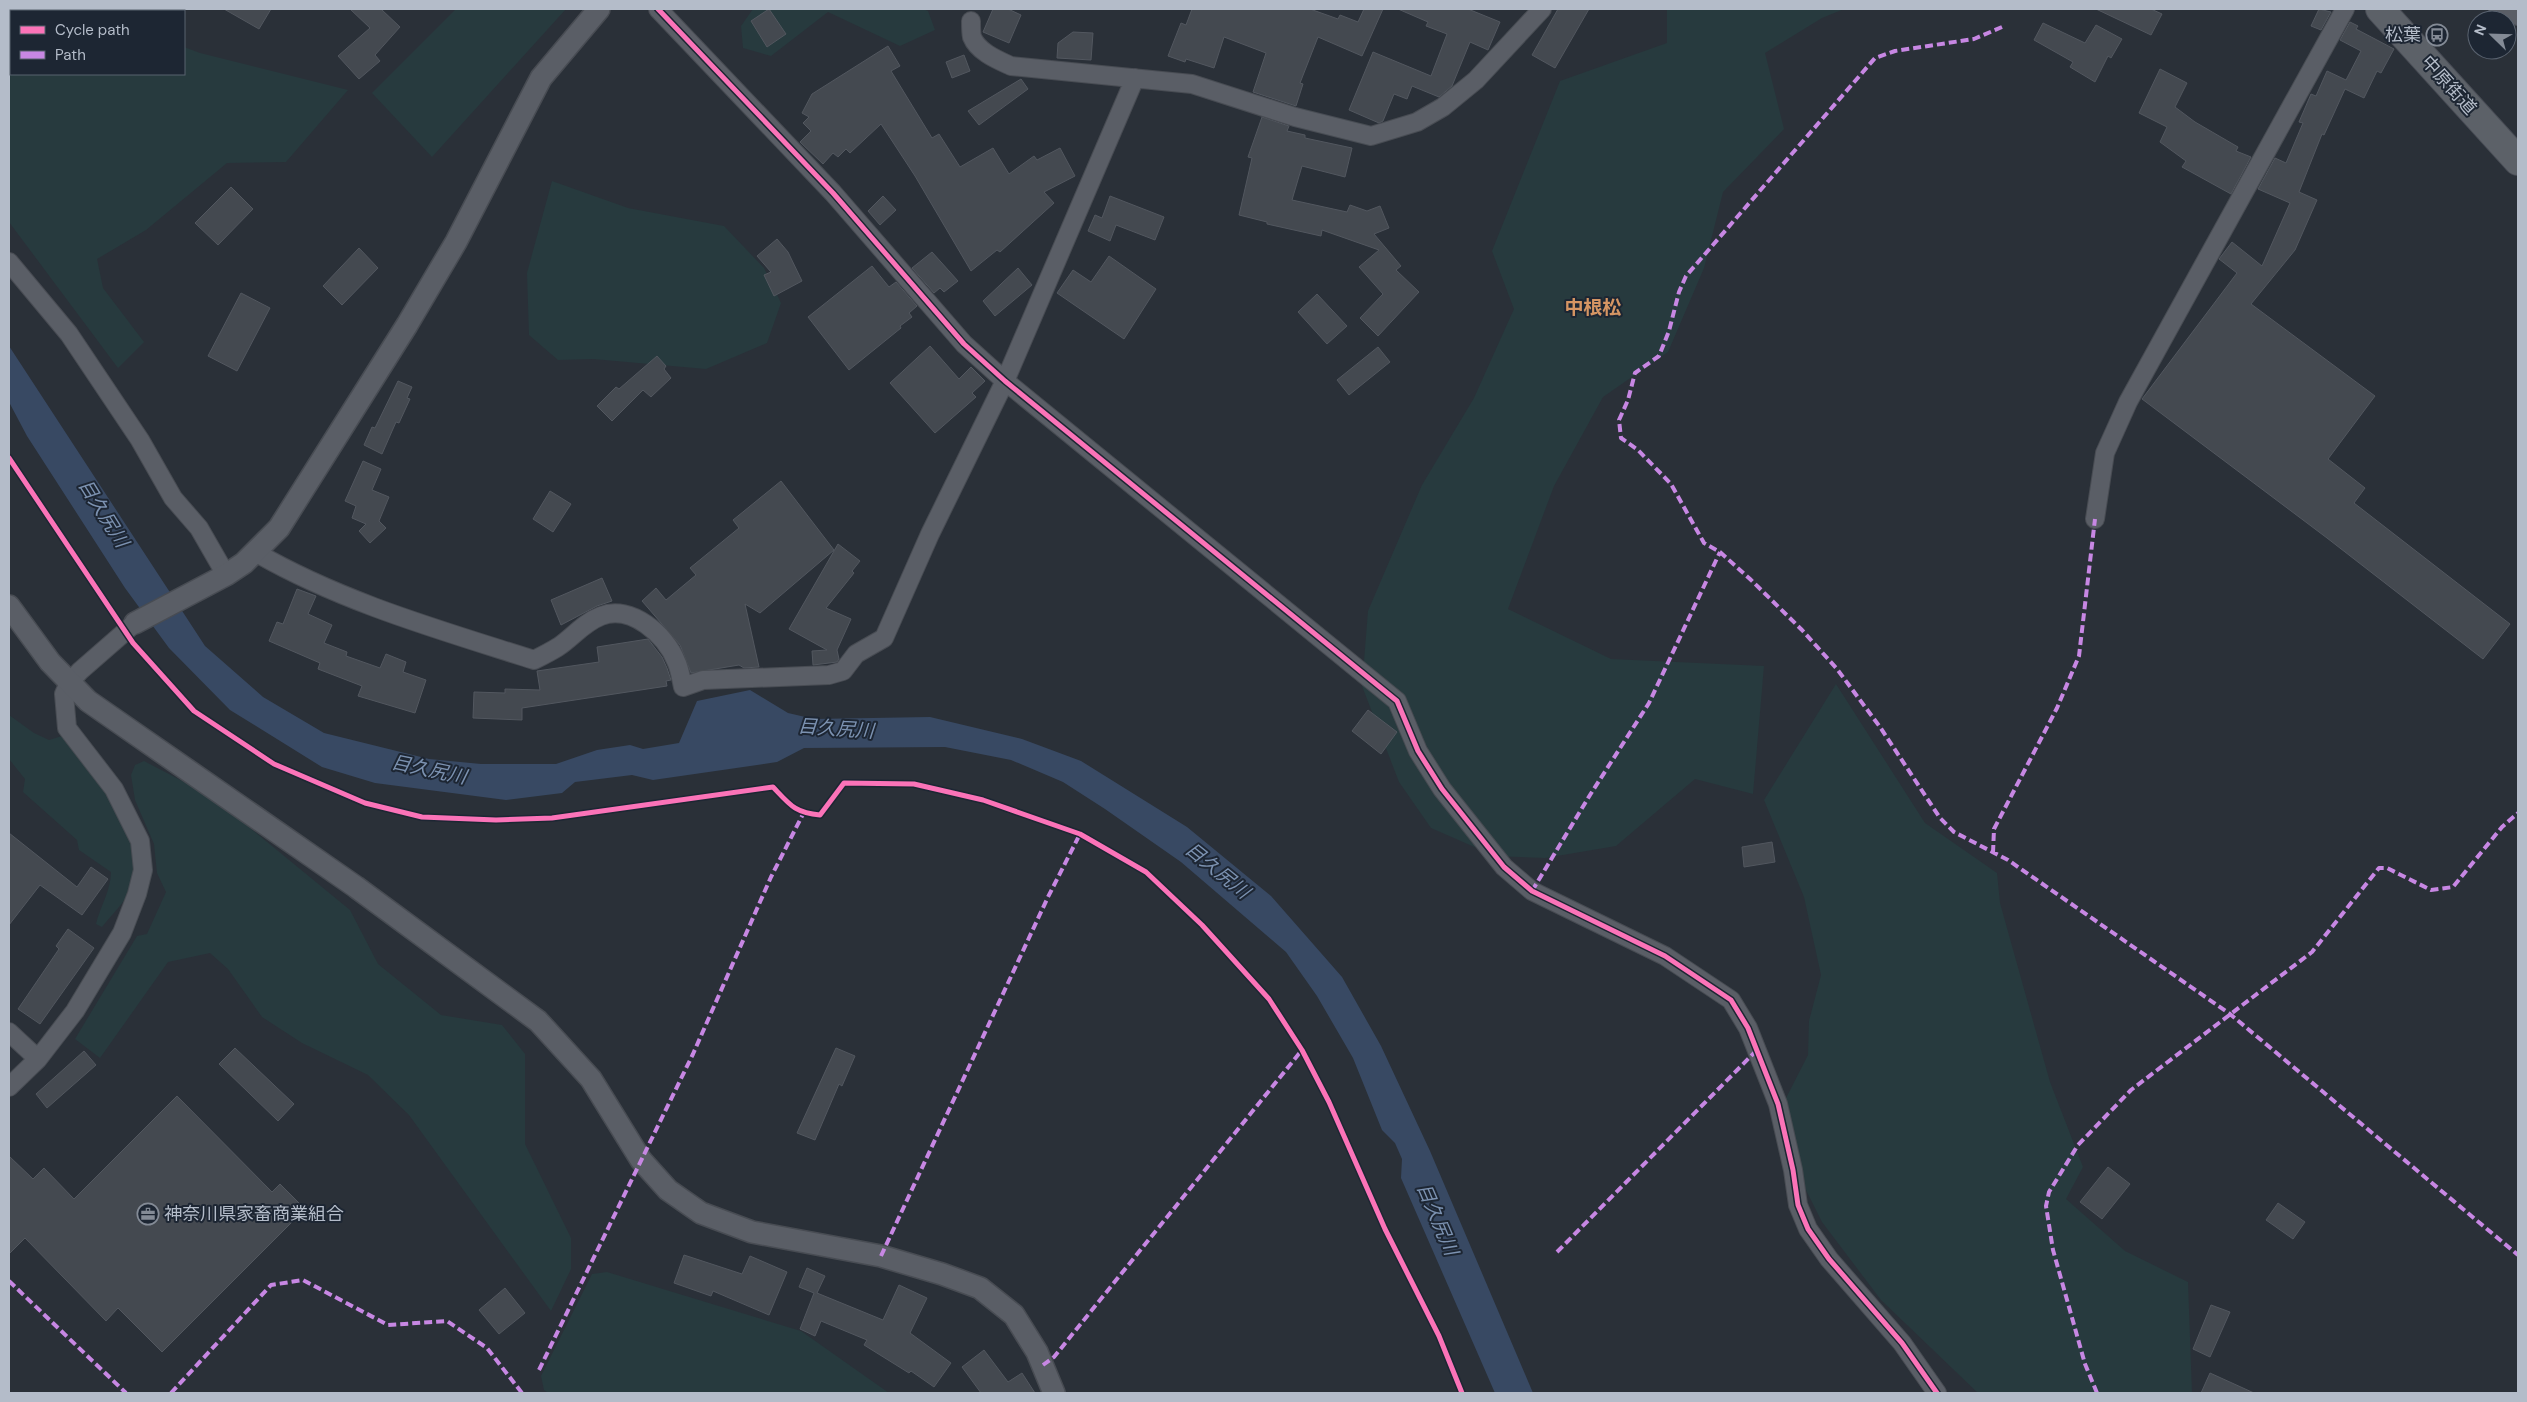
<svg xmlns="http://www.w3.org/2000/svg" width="2527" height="1402" viewBox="0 0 2527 1402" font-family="'DM Sans','Noto Sans JP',sans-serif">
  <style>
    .green { fill: #273a3e }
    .water { fill: #384963 }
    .building { fill: #444950; stroke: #52575f }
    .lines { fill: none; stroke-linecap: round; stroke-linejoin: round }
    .minor-casing { stroke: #484c53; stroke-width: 20 }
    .tertiary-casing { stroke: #484c53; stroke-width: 24 }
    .primary-casing { stroke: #484c55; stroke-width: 30 }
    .minor { stroke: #5a5e66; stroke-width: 18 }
    .tertiary { stroke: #5a5e66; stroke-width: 21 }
    .primary { stroke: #5c6168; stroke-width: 28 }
    .quiet { stroke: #c787e3; stroke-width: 4; stroke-dasharray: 8 4; stroke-linecap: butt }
    .cycleway-casing { stroke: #1d2633; stroke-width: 8 }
    .cycleway { stroke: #fb73b8; stroke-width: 5 }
    .labels { text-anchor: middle; stroke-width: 4; stroke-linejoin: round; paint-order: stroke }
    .poi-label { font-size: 18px; fill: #b4bcc9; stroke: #1d2633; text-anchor: end }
    .street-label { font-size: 18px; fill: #b4bcc9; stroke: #1d2633 }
    .neighbourhood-label { font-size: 19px; font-weight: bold; fill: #d59563; stroke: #1d2633 }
    .water-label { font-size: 19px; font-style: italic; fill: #7c92b1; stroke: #1d2633 }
  </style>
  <rect width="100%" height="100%" fill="#2a3038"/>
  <path class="green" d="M 9,9 L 129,9 L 129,11 L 11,11 L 11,74 L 184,74 L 184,47 L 200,53 L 348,90 L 286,162 L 227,163 L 146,230 L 97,259 L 103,288 L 144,342 L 118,368 L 9,222 Z
    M 456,9 L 566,9 L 432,157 L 372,93 Z
    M 753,9 L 923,9 L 928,11 L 935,30 L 900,46 L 828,12 L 771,56 L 743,48 L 741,26 Z
    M 1667,9 L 1844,9 L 1822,18 L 1765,53 L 1784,129 L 1723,192 L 1704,268 L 1668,352 L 1603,397 L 1554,486 L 1508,609 L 1611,659 L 1764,666 L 1753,794 L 1695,779 L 1616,846 L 1545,858 L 1495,856 L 1431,828 L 1399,782 L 1362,686 L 1368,611 L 1422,485 L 1474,398 L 1514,309 L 1492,251 L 1560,81 L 1667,43 Z
    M 552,181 L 628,208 L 724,226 L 764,268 L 781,303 L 767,343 L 706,369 L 593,359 L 558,360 L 529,335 L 527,273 Z
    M 1836,684 L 1925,823 L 1997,873 L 2000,903 L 2050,1082 L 2083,1167 L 2066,1199 L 2125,1251 L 2188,1282 L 2192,1393 L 1978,1393 L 1881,1300 L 1822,1222 L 1792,1162 L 1784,1102 L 1808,1055 L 1809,1021 L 1821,975 L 1804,897 L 1764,800 Z
    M 9,715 L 34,733 L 49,740 L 62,736 C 92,774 149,835 131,887 C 127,901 111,915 102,927 L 96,924 C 100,907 111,890 111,872 L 79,850 L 77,840 L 23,792 L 25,779 L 9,759 Z
    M 144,761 L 211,796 L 350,910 L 378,964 L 441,1015 L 502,1025 L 525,1054 L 525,1144 L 571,1238 L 571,1269 L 551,1311 L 409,1115 L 368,1075 L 302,1043 L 262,1017 L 228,969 L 210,953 L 168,962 L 100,1058 L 75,1039 L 137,936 L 147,934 L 166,892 L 157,873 L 154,844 L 135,800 L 131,775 L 135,765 Z
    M 607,1272 L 801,1331 L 889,1393 L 548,1393 L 544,1390 L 541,1376 L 592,1274 Z"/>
  <path class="water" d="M 9,346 L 205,646 L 263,697 L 324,733 L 429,759 L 481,764 L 556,764 L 597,750 L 630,745 L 643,749 L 679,743 L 697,701 L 750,690 L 788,713 L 814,719 L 930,717 L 1022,739 L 1081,761 L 1187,827 L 1271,896 L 1342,977 L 1381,1046 L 1430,1151 L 1533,1393 L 1495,1393 L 1401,1178 L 1402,1159 L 1395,1143 L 1382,1130 L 1353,1058 L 1317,996 L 1286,952 L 1181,862 L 1105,809 L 1063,782 L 1011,760 L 945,747 L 804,748 L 777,762 L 653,780 L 632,775 L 575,782 L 562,793 L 506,800 L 375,783 L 322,767 L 230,710 L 169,648 L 125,588 L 27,436 L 9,402 Z"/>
  <path class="building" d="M 224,9 L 271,9 L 259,29 Z
    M 350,9 L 381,9 L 400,27 L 375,55 L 380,61 L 359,79 L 338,56 L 370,28 Z
    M 769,9 L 786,34 L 767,47 L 751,21 Z
    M 993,9 L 1008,9 L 1021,15 L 1009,43 L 983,32 Z
    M 1192,9 L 1310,9 L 1338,19 L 1340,15 L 1358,22 L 1364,9 L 1383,9 L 1362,56 L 1318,37 L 1300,83 L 1303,84 L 1296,106 L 1253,92 L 1266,53 L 1224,37 L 1214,68 L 1186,59 L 1185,62 L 1168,56 L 1181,23 L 1186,25 Z
    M 1398,9 L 1468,9 L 1500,22 L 1488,50 L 1470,42 L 1452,86 L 1439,97 L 1412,86 L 1407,99 L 1394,94 L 1383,121 L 1379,123 L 1349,110 L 1373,52 L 1431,76 L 1447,34 L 1426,26 L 1428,22 Z
    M 1558,9 L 1589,9 L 1555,68 L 1532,55 Z
    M 2096,9 L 2151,9 L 2162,14 L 2151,35 Z
    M 2319,9 L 2331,12 L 2321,30 L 2311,26 Z
    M 2350,22 L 2358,26 L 2356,29 L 2394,49 L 2381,73 L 2377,71 L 2364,98 L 2345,89 L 2324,135 L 2322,134 L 2299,192 L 2317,200 L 2295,250 L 2251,304 L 2375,396 L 2328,459 L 2365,488 L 2354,503 L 2510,624 L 2483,659 L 2327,538 L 2142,399 L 2237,273 L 2219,259 L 2232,242 L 2262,266 L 2290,203 L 2258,189 L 2275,158 L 2286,163 L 2303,123 L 2299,122 L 2311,94 L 2316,96 L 2327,71 L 2346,80 L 2361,51 L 2340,40 Z
    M 2043,23 L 2085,43 L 2096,25 L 2122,39 L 2111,58 L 2108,56 L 2095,82 L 2070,67 L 2073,62 L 2034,40 Z
    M 1073,32 L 1093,33 L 1091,60 L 1057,58 L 1058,43 Z
    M 888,46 L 900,66 L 891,71 L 932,138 L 939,134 L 960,167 L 993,148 L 1009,174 L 1034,156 L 1037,160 L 1060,148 L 1075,176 L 1044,192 L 1054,203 L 1000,252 L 997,250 L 971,271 L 915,176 L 881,124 L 850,153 L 846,149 L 838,157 L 833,153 L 823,164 L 800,142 L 811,131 L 803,123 L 809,117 L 802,113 L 812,94 Z
    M 964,55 L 970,71 L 952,78 L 946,62 Z
    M 2160,69 L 2187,83 L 2175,107 L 2195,122 L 2238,147 L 2236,151 L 2251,157 L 2231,194 L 2182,167 L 2186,161 L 2160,142 L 2167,127 L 2139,113 Z
    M 1021,79 L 1028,89 L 979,125 L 968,111 Z
    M 1262,117 L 1289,126 L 1287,131 L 1305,135 L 1305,138 L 1352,148 L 1345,177 L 1302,166 L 1292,200 L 1347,212 L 1350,205 L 1367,211 L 1380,206 L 1389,228 L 1374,234 L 1401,266 L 1396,270 L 1419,292 L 1378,336 L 1360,318 L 1383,294 L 1359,267 L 1379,250 L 1322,230 L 1321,236 L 1267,224 L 1267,222 L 1239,215 L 1252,158 L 1248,157 Z
    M 231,187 L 253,209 L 218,245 L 195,223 Z
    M 883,196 L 896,210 L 880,225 L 868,211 Z
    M 1110,196 L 1164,217 L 1155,240 L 1116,225 L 1110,241 L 1088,231 L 1095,215 L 1102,218 Z
    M 777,239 L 788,252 L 802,281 L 774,296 L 764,275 L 771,272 L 757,256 Z
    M 359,248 L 378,268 L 342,305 L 323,286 Z
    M 932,252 L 958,281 L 944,292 L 940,288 L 934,293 L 912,268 Z
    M 1109,256 L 1156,289 L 1124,339 L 1057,293 L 1073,270 L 1091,282 Z
    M 872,266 L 889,287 L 896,282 L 917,306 L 909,313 L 912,317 L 900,326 L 901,328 L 849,370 L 808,317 Z
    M 1018,268 L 1032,285 L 995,316 L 983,301 Z
    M 241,293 L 270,308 L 237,371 L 208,356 Z
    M 1317,294 L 1347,326 L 1327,344 L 1298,312 Z
    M 930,346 L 959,379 L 971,367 L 985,381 L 972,393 L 976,397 L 935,433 L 890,383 Z
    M 1378,347 L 1390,362 L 1349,395 L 1337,380 Z
    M 657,356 L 666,366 L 664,369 L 671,378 L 651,397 L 643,390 L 612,421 L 597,406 L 616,387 L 619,389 Z
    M 398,381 L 412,387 L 407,398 L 410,399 L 399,423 L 396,422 L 382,454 L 364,445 L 372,427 L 375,428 Z
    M 363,461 L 381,469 L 372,490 L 389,497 L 379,521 L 386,528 L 370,543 L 359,531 L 366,524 L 352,518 L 356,506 L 345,501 Z
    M 781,481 L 834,550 L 760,613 L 745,604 L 759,667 L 744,668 L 739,665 L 691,673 L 680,645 L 642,601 L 656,588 L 666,600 L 696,575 L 690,568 L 739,528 L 733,520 Z
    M 550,491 L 571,504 L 553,532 L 533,519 Z
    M 838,544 L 860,561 L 852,571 L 854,573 L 826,608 L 851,619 L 837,650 L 839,659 L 837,662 L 813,665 L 812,651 L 827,650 L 789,629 Z
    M 602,578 L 612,601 L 597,606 L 561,625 L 551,600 Z
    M 297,589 L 316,596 L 308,614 L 332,625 L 324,643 L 347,652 L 346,656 L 380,668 L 386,654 L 406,662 L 403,672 L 426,680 L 415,713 L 358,696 L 362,686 L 318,669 L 320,663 L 269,641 L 277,622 L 283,624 Z
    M 648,639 L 662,657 L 667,668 L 671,680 L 666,681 L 667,686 L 522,708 L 522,720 L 473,718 L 474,692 L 505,693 L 505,689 L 540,690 L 537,671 L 599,662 L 597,647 Z
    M 1368,710 L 1397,732 L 1381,754 L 1352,731 Z
    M 9,833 L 77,887 L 91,867 L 108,879 L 82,915 L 40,885 L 9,925 Z
    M 1772,842 L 1775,862 L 1744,867 L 1742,847 Z
    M 68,929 L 94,948 L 40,1024 L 18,1009 L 59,949 L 56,946 Z
    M 235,1048 L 294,1104 L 278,1121 L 219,1064 Z
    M 836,1048 L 855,1056 L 842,1086 L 839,1084 L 815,1140 L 797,1133 Z
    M 84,1051 L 96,1065 L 47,1108 L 36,1094 Z
    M 177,1096 L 272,1192 L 280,1184 L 305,1209 L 162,1352 L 118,1308 L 106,1321 L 25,1238 L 9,1254 L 9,1156 L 33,1179 L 44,1168 L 74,1199 Z
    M 2108,1167 L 2130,1184 L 2102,1219 L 2080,1202 Z
    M 2278,1203 L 2305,1222 L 2293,1239 L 2266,1220 Z
    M 684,1255 L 742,1274 L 750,1256 L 787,1272 L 769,1315 L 713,1291 L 711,1296 L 674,1283 Z
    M 807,1268 L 825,1276 L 817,1293 L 883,1320 L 899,1285 L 927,1298 L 910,1333 L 951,1363 L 934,1387 L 911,1371 L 909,1373 L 864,1345 L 867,1340 L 821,1321 L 815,1336 L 800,1329 L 814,1293 L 799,1287 Z
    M 505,1288 L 525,1313 L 499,1334 L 479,1310 Z
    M 2211,1305 L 2230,1312 L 2210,1357 L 2193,1349 Z
    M 984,1350 L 1008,1382 L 1022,1373 L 1035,1393 L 981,1393 L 962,1367 Z
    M 2210,1373 L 2254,1393 L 2201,1393 Z"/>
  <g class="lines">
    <g class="minor-casing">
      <path id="minor" d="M 658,9 L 833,193 L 964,344 L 1005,381 L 1397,701 L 1418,751 L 1442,789 L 1504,867 L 1532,891 L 1665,956 L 1731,1000 L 1748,1028 L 1778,1104 L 1793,1170 L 1798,1205 L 1808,1229 L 1829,1259 L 1902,1343 L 1937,1393
        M 2498,9 L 2518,16
        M 971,21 C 971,26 971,33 972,37 C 978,52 998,60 1011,66 L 1192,84 L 1295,117 L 1371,136 L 1417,122 L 1443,107 L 1476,80 L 1542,9
        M 9,262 L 69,334 L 140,440 L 173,498 L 199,528 L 226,575
        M 2095,519 L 2105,453 L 2128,402 L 2345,9
        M 255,552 C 341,602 440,630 534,660 C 542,656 550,652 558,647 C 573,637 583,623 601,616 C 631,604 666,635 676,661 C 680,669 681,679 683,687 L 703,680 L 829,675 L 843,671 L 856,654 L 884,638 L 930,534 L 1005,381 L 1135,78
        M 9,1032 L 38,1059
        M 9,1087 L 38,1059 L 75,1011 L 122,933 L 137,894 L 143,870 L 140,841 L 114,789 L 67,728 L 64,694 L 69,683 L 80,671 L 135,623"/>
    </g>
    <g class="tertiary-casing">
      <path id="tertiary" d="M 9,606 L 50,662 L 88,701 L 356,887 L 538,1021 L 591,1079 L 641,1160 L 668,1190 L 701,1213 L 752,1232 L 881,1256 L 942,1274 L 980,1288 L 1014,1315 L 1037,1352 L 1054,1393
        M 135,623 L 226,575 L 244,563 L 279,528 L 407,325 L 456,242 L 541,78 L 599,9"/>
    </g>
    <g class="primary-casing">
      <path id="primary" d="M 2380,9 L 2518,161"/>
    </g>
    <use href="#minor" class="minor"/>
    <use href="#tertiary" class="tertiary"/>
    <use href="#primary" class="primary"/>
    <path class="quiet" d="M 2002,27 L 1974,39 L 1895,51 L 1875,58 L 1686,276 L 1679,292 L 1669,331 L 1659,356 L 1635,373 L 1628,400 L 1619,420 L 1621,438 L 1638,450 L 1671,484 L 1704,543 L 1720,552 L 1750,579 L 1802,630 L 1837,669 L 1880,727 L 1940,818 L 1954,832 L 2008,860 L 2230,1014 L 2518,1255
      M 1993,853 L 1994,829 L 2057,708 L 2079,656 L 2095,519
      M 1532,891 L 1590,795 L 1649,703 L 1720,552
      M 1557,1252 L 1756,1051
      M 881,1256 L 1048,897 L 1080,834
      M 9,1281 L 126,1393
      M 1043,1365 L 1054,1357 L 1302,1050
      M 539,1370 L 693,1054 L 771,877 L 803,814
      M 171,1393 L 271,1285 L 303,1280 L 388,1325 L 447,1321 L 487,1348 L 522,1393
      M 2097,1393 L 2085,1364 L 2053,1250 L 2046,1206 L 2049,1192 L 2078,1145 L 2131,1090 L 2312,952 L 2379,868 L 2387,868 L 2431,890 L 2453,887 L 2502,827 L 2518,813"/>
    <g class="cycleway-casing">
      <path id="cycleway" d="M 658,9 L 833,193 L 964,344 L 1005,381 L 1397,701 L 1418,751 L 1442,789 L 1504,867 L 1532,891 L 1665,956 L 1731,1000 L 1748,1028 L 1778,1104 L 1793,1170 L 1798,1205 L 1808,1229 L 1829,1259 L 1902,1343 L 1937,1393
        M 9,458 L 133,643 L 194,711 L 274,764 L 365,803 L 422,817 L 496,820 L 552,818 L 773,787 C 790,805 795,813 820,815 L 844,783 L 914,784 L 983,800 L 1080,834 L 1146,872 L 1202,925 L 1269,999 L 1302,1050 L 1329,1102 L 1385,1229 L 1439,1336 L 1462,1393"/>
    </g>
    <use href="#cycleway" class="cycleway"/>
  </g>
  <defs>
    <g id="bus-ring" transform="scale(1.125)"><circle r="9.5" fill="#1d2633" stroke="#848b96" stroke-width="1.5"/><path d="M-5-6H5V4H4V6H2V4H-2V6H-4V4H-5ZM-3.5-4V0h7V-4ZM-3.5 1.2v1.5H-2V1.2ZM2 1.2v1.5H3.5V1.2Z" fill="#848b96"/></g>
    <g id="office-ring" transform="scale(1.125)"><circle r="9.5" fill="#1d2633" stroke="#848b96" stroke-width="1.5"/><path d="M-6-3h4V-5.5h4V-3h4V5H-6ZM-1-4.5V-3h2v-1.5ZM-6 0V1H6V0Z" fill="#848b96"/></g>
  </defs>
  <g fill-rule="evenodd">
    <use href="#bus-ring" x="2437" y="35"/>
    <use href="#office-ring" x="148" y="1214"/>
  </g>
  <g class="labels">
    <g class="poi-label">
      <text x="2421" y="41">松葉</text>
      <text x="164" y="1220" text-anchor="start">神奈川県家畜商業組合</text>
    </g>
    <g class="street-label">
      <text transform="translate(2449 85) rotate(48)" y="6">中原街道</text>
    </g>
    <g class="neighbourhood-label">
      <text x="1593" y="314">中根松</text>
    </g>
    <g class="water-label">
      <text transform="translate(104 513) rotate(58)" y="7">目久尻川</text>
      <text transform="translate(836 728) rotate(4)" y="7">目久尻川</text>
      <text transform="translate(429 769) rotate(12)" y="7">目久尻川</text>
      <text transform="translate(1218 870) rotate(39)" y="7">目久尻川</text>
      <text transform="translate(1438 1219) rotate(67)" y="7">目久尻川</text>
    </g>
  </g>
  <rect width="2527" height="1402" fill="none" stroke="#b4bcc9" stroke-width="20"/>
  <rect x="10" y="10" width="175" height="65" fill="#1d2633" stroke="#59626f"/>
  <rect x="20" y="26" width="25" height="8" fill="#fb73b8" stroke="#59626f"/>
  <text x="55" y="35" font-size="15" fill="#b4bcc9">Cycle path</text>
  <rect x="20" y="51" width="25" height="8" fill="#c787e3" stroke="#59626f"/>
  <text x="55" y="60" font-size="15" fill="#b4bcc9">Path</text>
  <g transform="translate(2492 35) rotate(293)"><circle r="24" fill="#1d2633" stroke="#59626f"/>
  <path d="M0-4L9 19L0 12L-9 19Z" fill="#848b96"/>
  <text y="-8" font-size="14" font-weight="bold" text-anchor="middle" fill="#b4bcc9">N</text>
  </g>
</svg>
